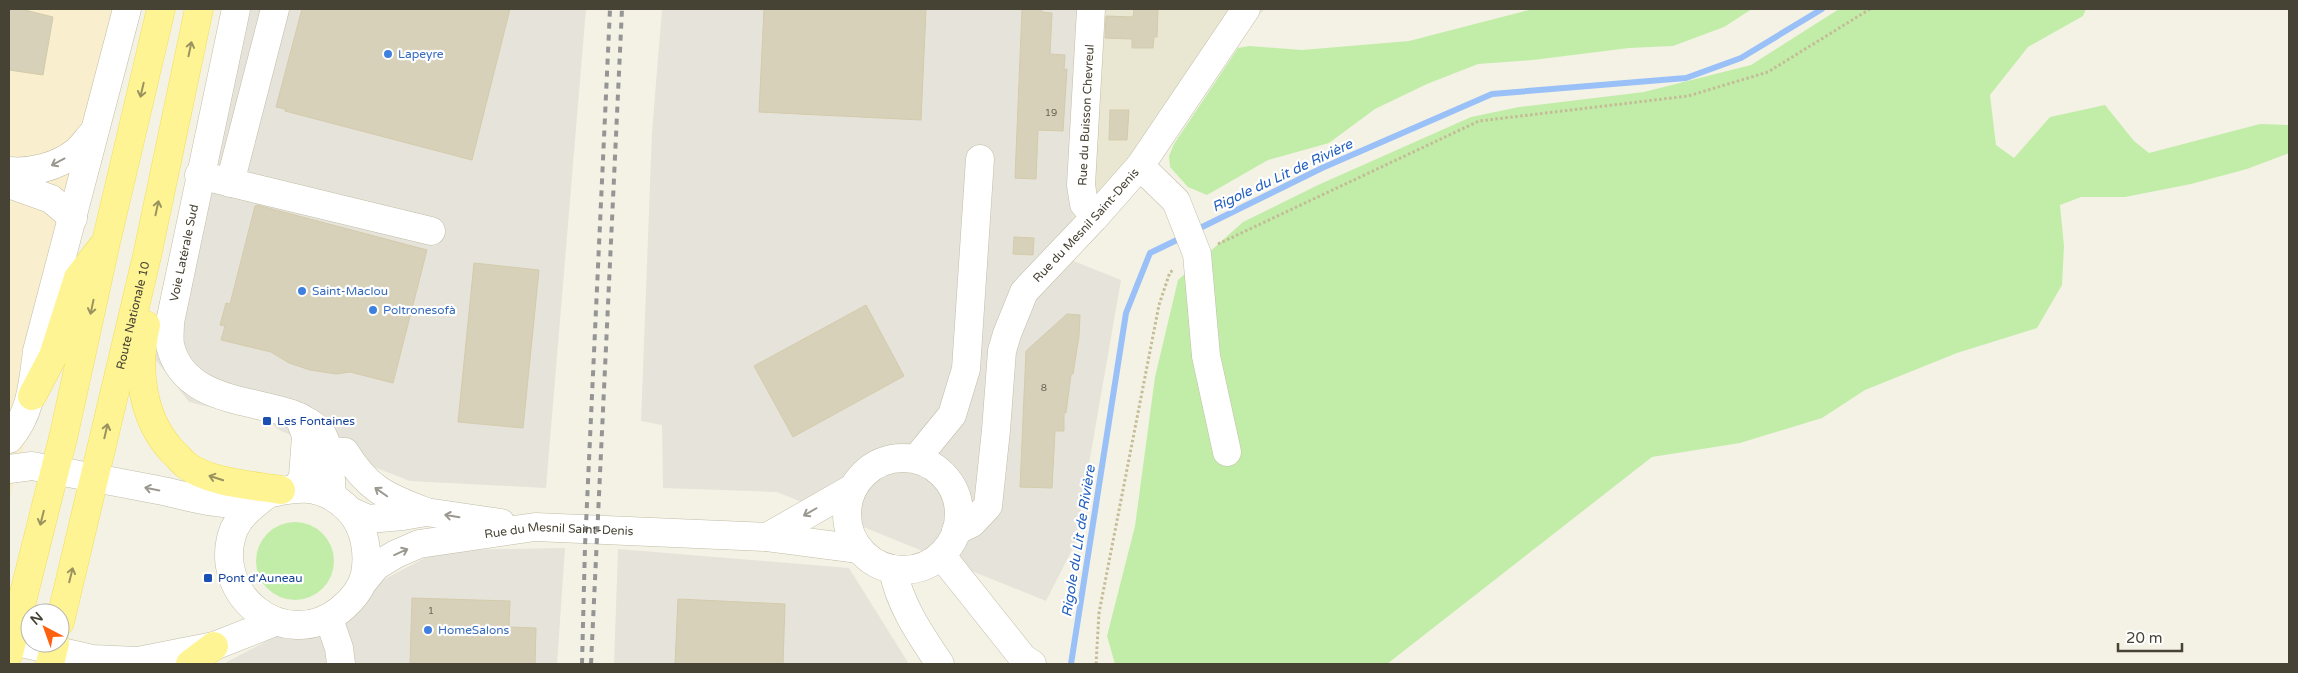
<svg xmlns="http://www.w3.org/2000/svg" width="2298" height="673" viewBox="0 0 2298 673" font-family="'Varela Round',sans-serif">
  <style>
    .residential { fill: #e9e6d2 }
    .commercial { fill: #f9eecd }
    .industrial { fill: #e6e3da }
    .green { fill: #c2eda9 }
    .lines { fill: none; stroke-linecap: round; stroke-linejoin: round }
    .stream { stroke: #9ac0f8; stroke-width: 6 }
    .building { fill: #d7d1b9; stroke: #d3cbab }
    .minor-casing { stroke: #c1bda6; stroke-width: 29 }
    .major-casing { stroke: #f0df57; stroke-width: 29 }
    .path { stroke: #c4bc96; stroke-width: 3; stroke-dasharray: 2.5 2.5; stroke-linecap: butt }
    .minor { stroke: #fff; stroke-width: 28 }
    .major { stroke: #fff493; stroke-width: 28 }
    .rail { stroke: #959595; stroke-width: 4; stroke-dasharray: 6 6; stroke-linecap: butt }
    .oneway { stroke: #9a935f }
    .oneway2 { stroke: #9a988f }
    .shop-dot { fill: #3f7fe0; stroke: #fff; stroke-width: 2 }
    .transit-dot { fill: #1a4fb4; stroke: #fff; stroke-width: 2 }
    .labels { text-anchor: middle; stroke-width: 4.5; stroke-linejoin: round; paint-order: stroke }
    .number-label { font-size: 10px; fill: #6b6655 }
    .shop-label { font-size: 12px; fill: #366cbe; stroke: #fff; text-anchor: start }
    .street-label { font-size: 12px; fill: #474334; stroke: #fff }
    .transit-label { font-size: 12px; fill: #164399; stroke: #fff; text-anchor: start }
    .water-label { font-size: 14px; font-style: italic; fill: #215fbe; stroke: #fff }
  </style>
  <rect width="100%" height="100%" fill="#f4f2e5"/>
  <path class="residential" d="M 1078,9 L 1265,9 L 1255,19 L 1159,164 L 1071,261 Z"/>
  <path class="commercial" d="M 9,9 L 140,9 L 9,501 Z"/>
  <path class="industrial" d="M 225,9 L 586,9 L 546,488 L 410,481 L 281,431 L 267,421 L 189,402 L 155,359 L 157,314 Z
    M 662,9 L 1078,9 L 1071,260 L 1121,280 L 1075,544 L 1046,601 L 777,492 L 663,488 L 662,425 L 641,421 L 652,132 Z
    M 565,548 L 557,664 L 223,664 L 440,550 Z
    M 618,549 L 849,568 L 909,664 L 614,664 Z"/>
  <path class="green" d="M 1533,9 L 1752,9 L 1724,27 L 1673,46 L 1629,48 L 1533,60 L 1478,64 L 1427,84 L 1375,109 L 1329,143 L 1268,160 L 1207,195 L 1188,187 L 1170,167 L 1169,156 L 1174,144 L 1238,48 L 1249,46 L 1302,50 L 1409,41 Z
    M 1839,9 L 2086,9 L 2083,16 L 2028,47 L 1990,95 L 1996,145 L 2014,158 L 2050,117 L 2105,105 L 2134,141 L 2149,153 L 2260,124 L 2289,125 L 2289,153 L 2247,169 L 2191,184 L 2125,197 L 2081,197 L 2060,205 L 2064,246 L 2062,285 L 2037,328 L 1957,353 L 1865,390 L 1822,418 L 1740,443 L 1652,457 L 1387,664 L 1115,664 L 1107,636 L 1135,526 L 1155,377 L 1178,280 L 1243,222 L 1318,185 L 1471,117 L 1519,107 L 1644,92 L 1751,65 Z
    M256 561a39 39 0 1 1 78 0a39 39 0 1 1-78 0Z"/>
  <g class="lines">
    <path class="stream" d="M 1194,231 L 1322,168 L 1492,94 L 1686,78 L 1741,58 L 1822,9
      M 1071,664 L 1126,313 L 1150,253 L 1183,237"/>
  </g>
  <path class="building" d="M 9,9 L 21,9 L 53,17 L 43,75 L 9,70 Z
    M 302,9 L 510,9 L 472,160 L 285,111 L 285,109 L 276,107 Z
    M 764,9 L 926,9 L 921,120 L 759,112 Z
    M 1022,9 L 1042,9 L 1042,12 L 1052,13 L 1050,54 L 1065,55 L 1064,70 L 1067,69 L 1063,131 L 1038,130 L 1036,179 L 1015,178 Z
    M 1134,9 L 1158,9 L 1157,37 L 1154,37 L 1153,48 L 1132,48 L 1132,39 L 1105,38 L 1106,16 L 1133,17 Z
    M 1110,110 L 1129,110 L 1127,140 L 1109,140 Z
    M 257,205 L 427,250 L 393,383 L 350,372 L 336,374 L 310,370 L 289,363 L 271,352 L 221,340 L 225,326 L 220,325 L 226,303 L 230,304 L 255,206 Z
    M 1014,237 L 1034,238 L 1033,255 L 1013,254 Z
    M 474,263 L 539,270 L 523,428 L 458,422 Z
    M 866,305 L 904,376 L 793,437 L 754,366 Z
    M 1067,314 L 1080,315 L 1079,336 L 1073,374 L 1071,374 L 1066,413 L 1064,413 L 1064,431 L 1055,431 L 1052,488 L 1020,487 L 1026,351 Z
    M 412,598 L 510,601 L 509,627 L 536,628 L 535,664 L 410,664 Z
    M 678,599 L 785,604 L 783,664 L 675,664 Z"/>
  <g class="lines">
    <g class="minor-casing">
      <g id="minor">
        <path d="M 236,9 L 170,322 C 170,329 169,338 170,345 C 183,401 249,399 292,414 C 303,418 317,426 323,436 C 332,453 330,477 332,496"/>
        <path d="M 1091,9 L 1081,185 L 1084,204 L 1095,217"/>
        <path d="M 1140,166 L 1176,201 L 1197,254 L 1206,356 L 1227,452"/>
        <path d="M 9,171 C 31,173 57,167 76,152 C 82,147 88,138 94,132"/>
        <path d="M 199,175 L 431,231"/>
        <path d="M 230,183 L 275,9"/>
        <path d="M 9,184 L 51,199 L 73,218"/>
        <path d="M 9,439 C 31,414 33,383 37,351 L 127,9"/>
        <path d="M 328,451 L 345,452 C 367,488 386,497 424,511"/>
        <circle cx="903" cy="514" r="56"/>
        <path d="M 916,459 L 952,415 L 966,369 L 980,159"/>
        <path d="M 9,469 L 32,466 C 74,474 116,482 158,490 C 180,494 203,502 225,503 C 232,504 240,500 247,499 C 286,490 317,477 349,510 C 365,527 369,553 365,574 C 362,589 351,601 340,610 C 284,654 209,594 234,529 C 241,514 255,504 268,494"/>
        <path d="M 298,487 L 303,476 L 306,436 L 299,417"/>
        <path d="M 350,511 L 368,519 L 403,516 L 426,512 L 501,523"/>
        <path id="s1" d="M 956,531 L 972,523 L 988,506 L 996,430 L 1002,351 L 1007,334 L 1024,292 L 1095,217 L 1140,166 L 1246,9"/>
        <path d="M 767,537 L 853,488"/>
        <path d="M 941,555 L 1023,658 L 1032,664"/>
        <path d="M 893,569 C 899,604 920,634 940,664"/>
        <path id="s2" d="M 363,582 L 376,566 L 396,554 L 419,544 L 535,527 L 767,537 L 859,549"/>
        <path d="M 329,619 L 339,648 L 341,664"/>
        <path d="M 9,640 L 92,659 L 138,661 L 214,646 L 275,622"/>
      </g>
    </g>
    <g class="major-casing">
      <g id="major">
        <path d="M 146,325 C 136,368 141,417 172,451 C 177,455 181,461 186,465 C 210,483 252,485 281,490"/>
        <path d="M 32,396 L 53,356 L 78,278 L 102,247"/>
        <path id="s3" d="M 60,622 L 147,256 L 199,9"/>
        <path d="M 9,653 L 64,434 L 106,242 L 161,9"/>
        <path d="M 50,664 L 55,643"/>
        <path d="M 190,664 L 214,646"/>
      </g>
    </g>
    <path class="path" d="M 1218,244 L 1479,121 L 1688,96 L 1768,72 L 1870,9
      M 1096,664 L 1099,613 L 1159,305 L 1170,272 L 1174,270"/>
    <use href="#minor" class="minor"/>
    <use href="#major" class="major"/>
    <path class="rail" d="M 582,664 L 585,546 L 610,9
      M 591,664 L 622,9"/>
  </g>
  <defs><path id="oneway-shaft" d="M-6 0H5M1.5-3L5.5 0L1.5 3" fill="none" stroke-width="1.6" stroke-linecap="round" stroke-linejoin="round" transform="scale(1.25)"/></defs>
  <g class="oneway">
    <use href="#oneway-shaft" transform="translate(190 49) rotate(-78)"/>
    <use href="#oneway-shaft" transform="translate(142 90) rotate(103)"/>
    <use href="#oneway-shaft" transform="translate(157 208) rotate(-78)"/>
    <use href="#oneway-shaft" transform="translate(92 307) rotate(102)"/>
    <use href="#oneway-shaft" transform="translate(106 431) rotate(-77)"/>
    <use href="#oneway-shaft" transform="translate(216 478) rotate(-162)"/>
    <use href="#oneway-shaft" transform="translate(42 518) rotate(104)"/>
    <use href="#oneway-shaft" transform="translate(71 575) rotate(-76)"/>
  </g>
  <g class="oneway2">
    <use href="#oneway-shaft" transform="translate(58 162) rotate(152)"/>
    <use href="#oneway-shaft" transform="translate(152 489) rotate(-169)"/>
    <use href="#oneway-shaft" transform="translate(381 492) rotate(-145)"/>
    <use href="#oneway-shaft" transform="translate(810 512) rotate(150)"/>
    <use href="#oneway-shaft" transform="translate(452 516) rotate(-171)"/>
    <use href="#oneway-shaft" transform="translate(401 552) rotate(-24)"/>
  </g>
  <g class="shop-dot">
    <circle cx="388" cy="54" r="5"/>
    <circle cx="302" cy="291" r="5"/>
    <circle cx="373" cy="310" r="5"/>
    <circle cx="428" cy="630" r="5"/>
  </g>
  <g class="transit-dot">
    <rect x="262" y="416" width="10" height="10" rx="2.5"/>
    <rect x="203" y="573" width="10" height="10" rx="2.5"/>
  </g>
  <g class="labels">
    <g class="number-label">
      <text x="1051" y="116">19</text>
      <text x="1044" y="391">8</text>
      <text x="431" y="614">1</text>
    </g>
    <g class="shop-label">
      <text x="398" y="58">Lapeyre</text>
      <text x="312" y="295">Saint-Maclou</text>
      <text x="383" y="314">Poltronesofà</text>
      <text x="438" y="634">HomeSalons</text>
    </g>
    <g class="street-label">
      <text transform="translate(1086 115) rotate(-87)" y="4">Rue du Buisson Chevreul</text>
      <text dy="4" stroke="none"><textPath href="#s1" startOffset="351">Rue du Mesnil Saint-Denis</textPath></text>
      <text transform="translate(184 253) rotate(-78)" y="4">Voie Latérale Sud</text>
      <text dy="4" stroke="none"><textPath href="#s3" startOffset="315">Route Nationale 10</textPath></text>
      <text dy="4" stroke="none"><textPath href="#s2" startOffset="210">Rue du Mesnil Saint-Denis</textPath></text>
    </g>
    <g class="transit-label">
      <text x="277" y="425">Les Fontaines</text>
      <text x="218" y="582">Pont d'Auneau</text>
    </g>
    <g class="water-label">
      <text transform="translate(1282 175) rotate(-25)" y="5">Rigole du Lit de Rivière</text>
      <text transform="translate(1078 541) rotate(-81)" y="5">Rigole du Lit de Rivière</text>
    </g>
  </g>
  <rect width="2298" height="673" fill="none" stroke="#474334" stroke-width="20"/>
  <g transform="translate(45 628) rotate(319)"><circle r="24" fill="#ffffff" stroke="#b5b4ae"/>
  <path d="M0-4L9 19L0 12L-9 19Z" fill="#ff6111"/>
  <text y="-8" font-size="14" font-weight="bold" text-anchor="middle" fill="#474334">N</text>
  </g>
  <path d="M2118 643v8h64v-8" fill="none" stroke="#474334" stroke-width="2.5"/>
  <text x="2126" y="643" font-size="15" fill="#474334" stroke="#ffffff" stroke-width="4" paint-order="stroke">20 m</text>
</svg>
